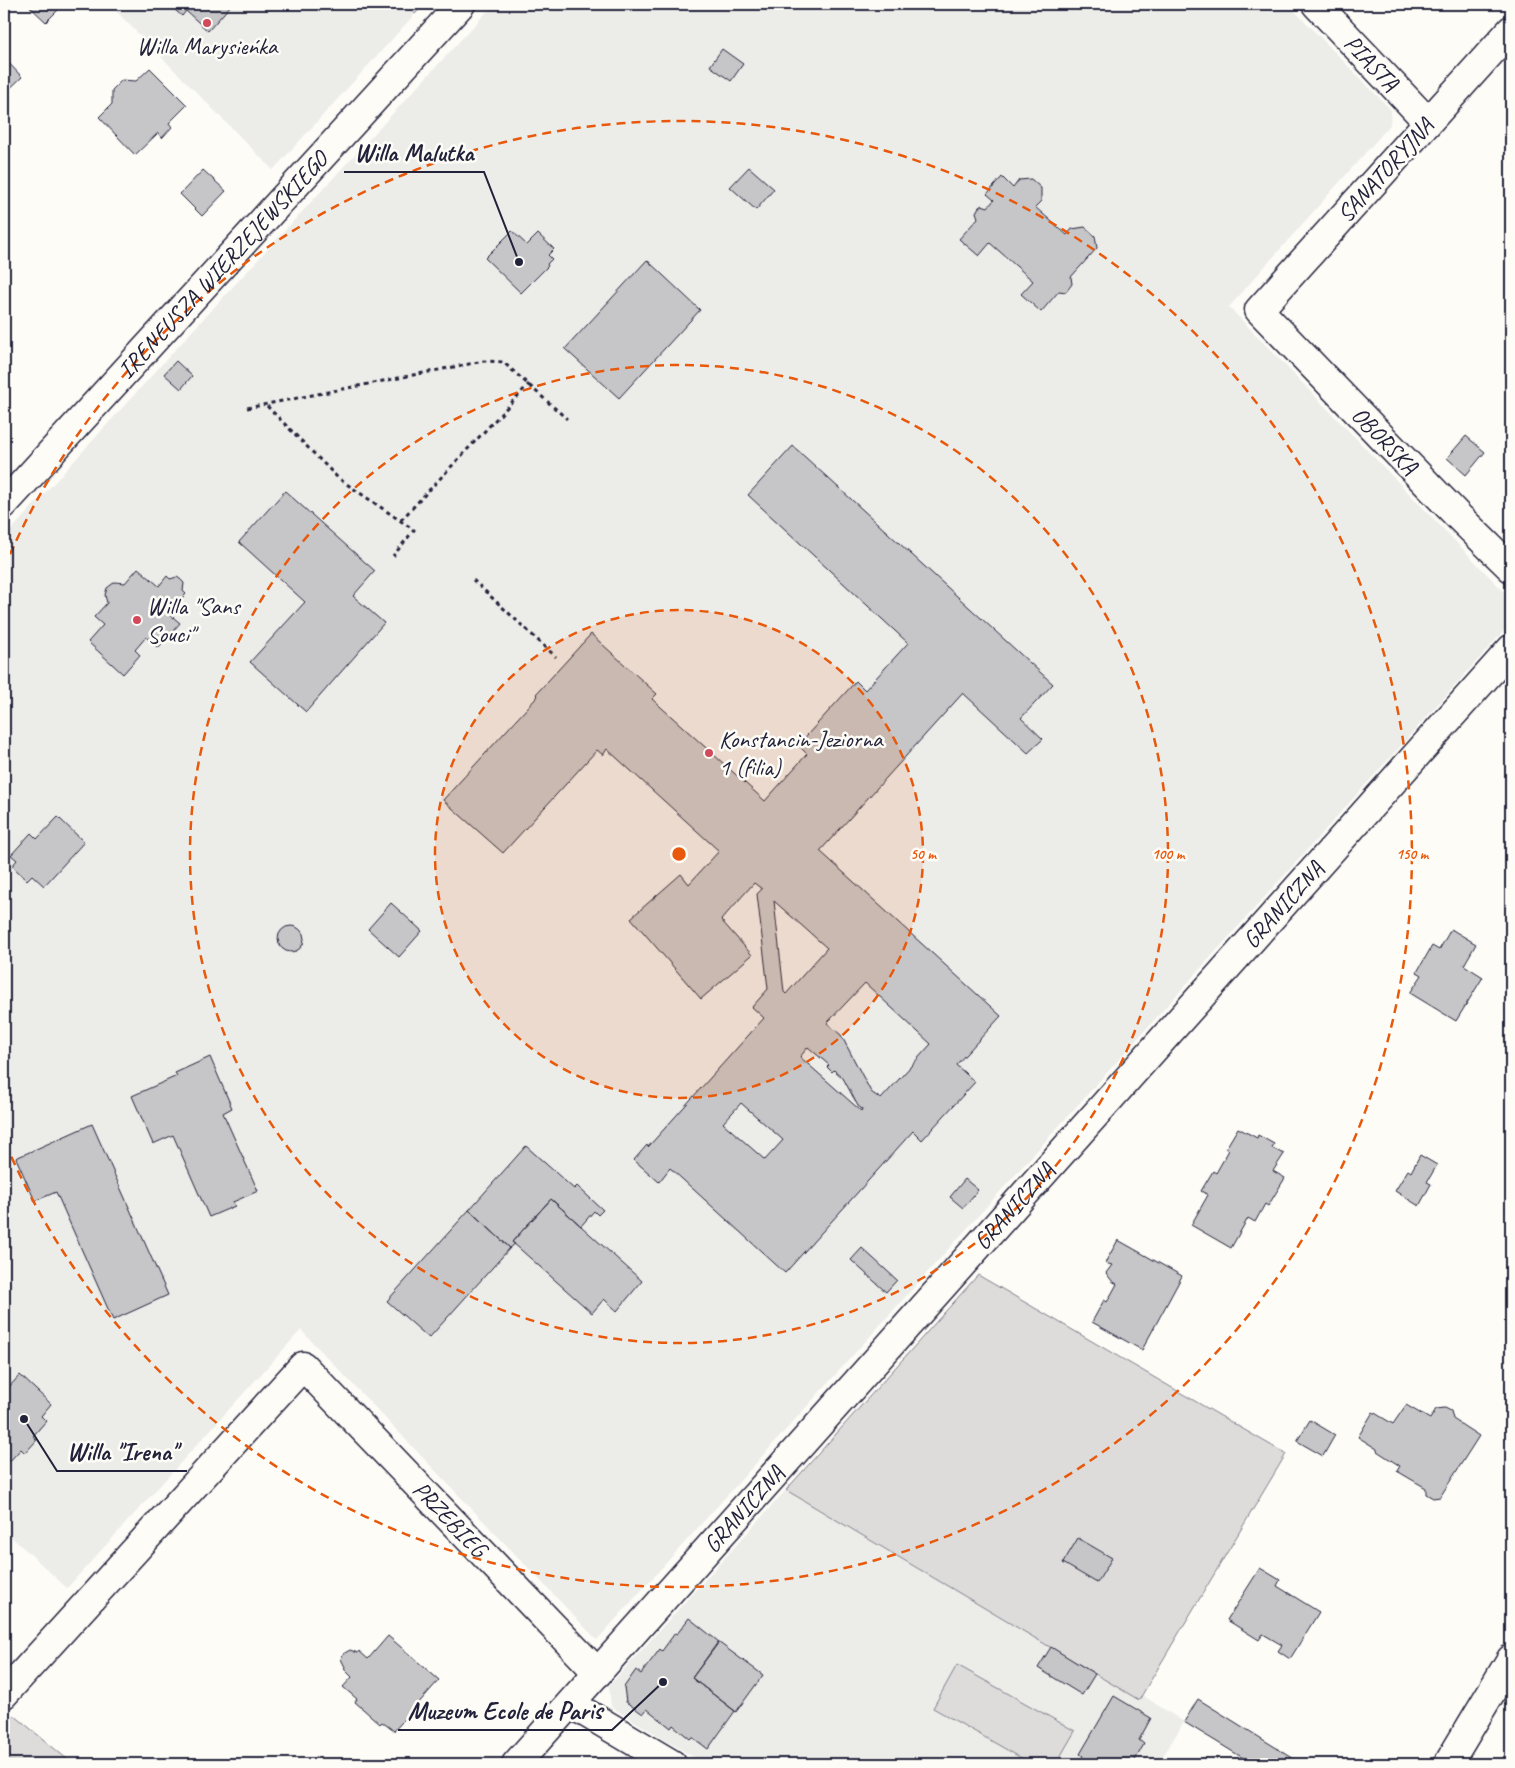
<svg xmlns="http://www.w3.org/2000/svg" width="1515" height="1768" viewBox="0 0 1515 1768" font-family="Caveat,sans-serif">
  <style>
    .built { fill: #ecece9 }
    .green { fill: #dddcdb; stroke: #807f8b }
    .building { fill: #c6c6c8; stroke: #22223b; fill-rule: evenodd }
    .lines { fill: none; stroke-linecap: round; stroke-linejoin: round }
    .minor-casing { stroke: #22223b; stroke-width: 31 }
    .path { stroke: #22223b; stroke-width: 3; stroke-dasharray: 4 4; stroke-linecap: butt }
    .minor { stroke: #fdfcf7; stroke-width: 28 }
    .ring { fill: none; stroke: #e8590c; stroke-width: 2.5; stroke-dasharray: 9 6 }
    .poi-dot { fill: #d1495b; stroke: #fdfcf7; stroke-width: 2 }
    .labels { text-anchor: middle; stroke-width: 5; stroke-linejoin: round; paint-order: stroke }
    .poi-label { font-size: 24px; fill: #22223b; stroke: #fdfcf7; text-anchor: start }
    .street-label { font-size: 24px; fill: #22223b; stroke: #fdfcf7 }
    .centre { fill: #e8590c; stroke: #fdfcf7; stroke-width: 2.5 }
    .ring-label { font-size: 15px; text-anchor: middle; font-weight: bold; fill: #e8590c; stroke: #fdfcf7; stroke-width: 5; stroke-linejoin: round; paint-order: stroke }
    .leader { fill: none; stroke: #22223b; stroke-width: 2 }
    .callout-dot { fill: #22223b; stroke: #fdfcf7; stroke-width: 2 }
    .callout-label { font-size: 25px; text-anchor: middle; font-weight: bold; fill: #22223b; stroke: #fdfcf7; stroke-width: 5; stroke-linejoin: round; paint-order: stroke }
  </style>
  <rect width="100%" height="100%" fill="#fdfcf7"/>
  <filter id="ink" filterUnits="userSpaceOnUse"><feTurbulence type="fractalNoise" baseFrequency=".02" numOctaves="2"/><feDisplacementMap in="SourceGraphic" scale="10" xChannelSelector="R" yChannelSelector="G"/><feConvolveMatrix kernelMatrix="1 2 1 2 8 2 1 2 1" color-interpolation-filters="sRGB"/></filter>
  <g filter="url(#ink)">
    <path class="built" d="M 109,4 L 405,4 L 415,14 L 273,170 Z
      M 494,4 L 1288,4 L 1391,110 L 1390,125 L 1229,307 L 1511,599 L 1511,623 L 597,1640 L 301,1330 L 67,1588 L 4,1530 L 4,538 L 205,317 Z
      M 786,1490 L 1095,1674 L 1139,1699 L 1142,1695 L 1184,1722 L 1158,1764 L 705,1764 L 611,1707 L 609,1686 Z"/>
    <path class="green" d="M 405,4 L 425,4 L 415,14 Z
      M 978,1275 L 1286,1454 L 1139,1700 L 786,1490 Z
      M 957,1665 L 1075,1731 L 1056,1764 L 1032,1764 L 933,1708 Z
      M 14,1715 L 73,1764 L 4,1764 L 4,1727 Z"/>
    <path class="building" d="M 27,4 L 64,4 L 46,22 Z
      M 170,4 L 232,4 L 208,31 L 186,11 L 182,16 L 169,5 Z
      M 722,49 L 743,64 L 731,81 L 710,66 Z
      M 4,58 L 22,77 L 4,94 Z
      M 150,68 L 187,105 L 169,123 L 172,127 L 162,138 L 158,133 L 135,155 L 99,117 L 112,104 L 112,90 L 122,80 L 136,81 Z
      M 749,167 L 774,189 L 756,210 L 730,187 Z
      M 203,170 L 226,191 L 202,216 L 180,194 Z
      M 1002,177 L 1013,188 L 1019,180 L 1031,179 L 1041,188 L 1041,201 L 1035,207 L 1067,235 L 1072,229 L 1085,227 L 1095,236 L 1097,248 L 1071,277 L 1072,284 L 1066,292 L 1059,291 L 1041,312 L 1021,294 L 1033,281 L 990,243 L 979,256 L 959,239 L 978,218 L 976,212 L 979,207 L 982,205 L 988,207 L 994,200 L 987,194 Z
      M 512,231 L 527,245 L 538,234 L 554,249 L 548,255 L 552,259 L 547,264 L 548,266 L 521,293 L 485,258 Z
      M 647,260 L 700,310 L 619,398 L 565,349 Z
      M 176,361 L 192,376 L 181,389 L 164,374 Z
      M 1466,436 L 1485,452 L 1466,475 L 1447,458 Z
      M 793,446 L 1053,684 L 1021,718 L 1043,739 L 1028,753 L 963,693 L 820,851 L 1001,1016 L 956,1065 L 975,1082 L 922,1140 L 913,1131 L 785,1273 L 670,1168 L 659,1182 L 634,1160 L 647,1145 L 648,1147 L 764,1018 L 752,1007 L 768,989 L 757,894 L 762,889 L 754,883 L 721,920 L 752,955 L 701,999 L 631,918 L 681,874 L 689,884 L 719,851 L 607,749 L 603,755 L 597,750 L 503,853 L 443,800 L 538,696 L 536,694 L 591,634 L 657,694 L 652,699 L 765,801 L 807,754 L 798,745 L 856,681 L 865,690 L 908,643 L 748,495 ZM 774,901 L 827,948 L 786,994 L 784,992 ZM 865,983 L 931,1044 L 881,1099 L 871,1092 L 841,1035 L 827,1023 ZM 808,1047 L 829,1065 L 827,1067 L 832,1072 L 834,1070 L 843,1078 L 858,1106 L 862,1109 L 861,1111 L 800,1057 ZM 741,1103 L 783,1140 L 765,1160 L 723,1123 Z
      M 285,491 L 375,571 L 353,596 L 384,623 L 306,712 L 250,662 L 305,602 L 239,542 Z
      M 138,568 L 159,586 L 167,576 L 170,579 L 177,577 L 180,579 L 184,583 L 183,591 L 186,594 L 168,613 L 180,623 L 158,648 L 146,637 L 135,650 L 140,655 L 123,674 L 88,642 L 103,625 L 94,617 L 107,603 L 105,595 L 107,588 L 115,582 L 125,583 Z
      M 58,817 L 84,842 L 44,886 L 32,875 L 27,880 L 12,866 L 17,860 L 11,855 L 31,833 L 37,839 Z
      M 391,903 L 422,931 L 399,957 L 368,929 Z
      M278 939a13 13 0 1 1 26 0a13 13 0 1 1-26 0Z
      M 1451,929 L 1476,944 L 1464,965 L 1483,977 L 1456,1021 L 1410,993 L 1422,975 L 1417,972 L 1432,946 L 1439,950 Z
      M 210,1057 L 232,1108 L 223,1113 L 258,1191 L 233,1202 L 235,1206 L 209,1217 L 173,1135 L 153,1144 L 132,1096 L 177,1076 L 175,1073 Z
      M 92,1124 L 168,1295 L 113,1320 L 56,1192 L 35,1201 L 16,1158 Z
      M 1238,1128 L 1257,1138 L 1258,1135 L 1274,1144 L 1272,1148 L 1284,1154 L 1273,1171 L 1285,1178 L 1268,1206 L 1265,1204 L 1255,1222 L 1248,1218 L 1231,1248 L 1191,1225 L 1208,1195 L 1201,1191 L 1213,1171 L 1216,1173 L 1229,1150 L 1226,1148 Z
      M 526,1146 L 574,1189 L 577,1186 L 603,1210 L 598,1215 L 594,1211 L 581,1226 L 551,1199 L 512,1242 L 515,1244 L 510,1248 L 469,1210 Z
      M 1420,1155 L 1437,1165 L 1427,1182 L 1431,1184 L 1419,1206 L 1395,1191 L 1408,1170 L 1411,1172 Z
      M 965,1179 L 978,1190 L 963,1208 L 950,1197 Z
      M 551,1199 L 642,1281 L 617,1311 L 604,1299 L 592,1313 L 512,1242 Z
      M 469,1210 L 510,1248 L 429,1338 L 387,1301 Z
      M 1118,1240 L 1182,1276 L 1142,1350 L 1092,1322 L 1104,1300 L 1107,1302 L 1117,1284 L 1112,1281 L 1106,1273 L 1112,1265 L 1105,1263 Z
      M 862,1248 L 897,1280 L 886,1292 L 851,1260 Z
      M 20,1375 L 51,1404 L 41,1416 L 46,1421 L 33,1436 L 37,1440 L 25,1453 L 21,1449 L 7,1464 L 5,1463 L 4,1465 L 4,1384 L 8,1388 Z
      M 1406,1405 L 1430,1419 L 1436,1409 L 1445,1408 L 1451,1411 L 1453,1419 L 1479,1436 L 1440,1497 L 1433,1498 L 1426,1494 L 1426,1488 L 1397,1471 L 1400,1466 L 1377,1451 L 1377,1449 L 1358,1437 L 1373,1412 L 1393,1424 Z
      M 1310,1420 L 1335,1435 L 1323,1456 L 1297,1441 Z
      M 1078,1538 L 1112,1558 L 1097,1583 L 1063,1563 Z
      M 1260,1568 L 1280,1580 L 1277,1586 L 1319,1612 L 1290,1659 L 1278,1651 L 1282,1645 L 1263,1634 L 1259,1640 L 1227,1620 Z
      M 689,1618 L 719,1642 L 692,1678 L 735,1711 L 708,1749 L 692,1737 L 690,1739 L 673,1725 L 671,1728 L 647,1709 L 643,1714 L 626,1702 L 624,1687 L 636,1670 L 641,1674 L 660,1649 L 662,1651 L 675,1633 L 677,1634 Z
      M 388,1636 L 439,1680 L 394,1731 L 382,1722 L 380,1724 L 355,1702 L 357,1699 L 343,1687 L 352,1677 L 344,1669 L 345,1667 L 341,1659 L 343,1654 L 350,1650 L 358,1653 L 359,1651 L 368,1659 Z
      M 718,1642 L 763,1675 L 736,1712 L 692,1678 Z
      M 1051,1647 L 1095,1674 L 1082,1695 L 1038,1668 Z
      M 1114,1696 L 1151,1718 L 1139,1740 L 1144,1744 L 1133,1764 L 1078,1764 L 1083,1756 L 1080,1754 Z
      M 1198,1699 L 1299,1762 L 1298,1764 L 1253,1764 L 1184,1722 Z"/>
    <g class="lines">
      <g class="minor-casing">
        <g id="minor">
          <path id="s1" d="M 1316,4 L 1428,122"/>
          <path id="s2" d="M 1511,30 L 1259,310 L 1459,517 L 1511,568"/>
          <path id="s3" d="M 4,504 L 461,4"/>
          <path id="s4" d="M 4,1694 L 303,1366 L 598,1673"/>
          <path d="M 571,1704 L 672,1764"/>
          <path id="s5" d="M 516,1764 L 1511,649"/>
          <path d="M 1448,1764 L 1511,1659"/>
        </g>
      </g>
      <path class="path" d="M 267,406 L 338,478 L 414,530 L 393,556
        M 247,408 L 484,361 L 503,362 L 567,419
        M 401,520 L 529,384
        M 473,580 L 556,657"/>
      <use href="#minor" class="minor"/>
    </g>
  </g>
  <circle cx="679" cy="854" r="244" fill="#e8590c" fill-opacity=".12"/>
  <g class="ring">
    <circle cx="679" cy="854" r="244"/>
    <circle cx="679" cy="854" r="489"/>
    <path d="M4 568A733 733 0 1 1 4 1140"/>
  </g>
  <g class="poi-dot">
    <circle cx="207" cy="23" r="5"/>
    <circle cx="137" cy="620" r="5"/>
    <circle cx="709" cy="753" r="5"/>
  </g>
  <g class="labels">
    <g class="poi-label">
      <text x="207" y="54" text-anchor="middle">Willa Marysieńka</text>
      <text x="147" y="614">Willa "Sans<tspan x="147" dy="28">Souci"</tspan></text>
      <text x="719" y="747">Konstancin-Jeziorna<tspan x="719" dy="28">1 (filia)</tspan></text>
    </g>
    <g class="street-label">
      <text dy="8" stroke="none"><textPath href="#s1" startOffset="81">PIASTA</textPath></text>
      <text transform="translate(1385 170) rotate(-48)" y="8">SANATORYJNA</text>
      <text dy="8" stroke="none"><textPath href="#s3" startOffset="324">IRENEUSZA WIERZEJEWSKIEGO</textPath></text>
      <text dy="8" stroke="none"><textPath href="#s2" startOffset="558">OBORSKA</textPath></text>
      <text dy="8" stroke="none"><textPath href="#s5" startOffset="1152">GRANICZNA</textPath></text>
      <text dy="8" stroke="none"><textPath href="#s5" startOffset="748">GRANICZNA</textPath></text>
      <text dy="8" stroke="none"><textPath href="#s5" startOffset="342">GRANICZNA</textPath></text>
      <text dy="8" stroke="none"><textPath href="#s4" startOffset="656">PRZEBIEG</textPath></text>
    </g>
  </g>
  <circle cx="679" cy="854" r="8" class="centre"/>
  <g class="ring-label">
    <text x="923" y="859">50 m</text>
    <text x="1168" y="859">100 m</text>
    <text x="1412" y="859">150 m</text>
  </g>
  <path class="leader" d="M519 262L484 172H344M24 1419L57 1471H187M663 1682L612 1730H398"/>
  <g class="callout-dot">
    <circle cx="519" cy="262" r="5"/>
    <circle cx="24" cy="1419" r="5"/>
    <circle cx="663" cy="1682" r="5"/>
  </g>
  <g class="callout-label">
    <text x="414" y="161">Willa Malutka</text>
    <text x="122" y="1460">Willa "Irena"</text>
    <text x="505" y="1719">Muzeum Ecole de Paris</text>
  </g>
  <rect width="1515" height="1768" fill="none" stroke="#fdfcf7" stroke-width="20"/>
  <rect x="10" y="10" width="1495" height="1748" fill="none" stroke="#22223b" stroke-width="2" filter="url(#ink)"/>
</svg>
